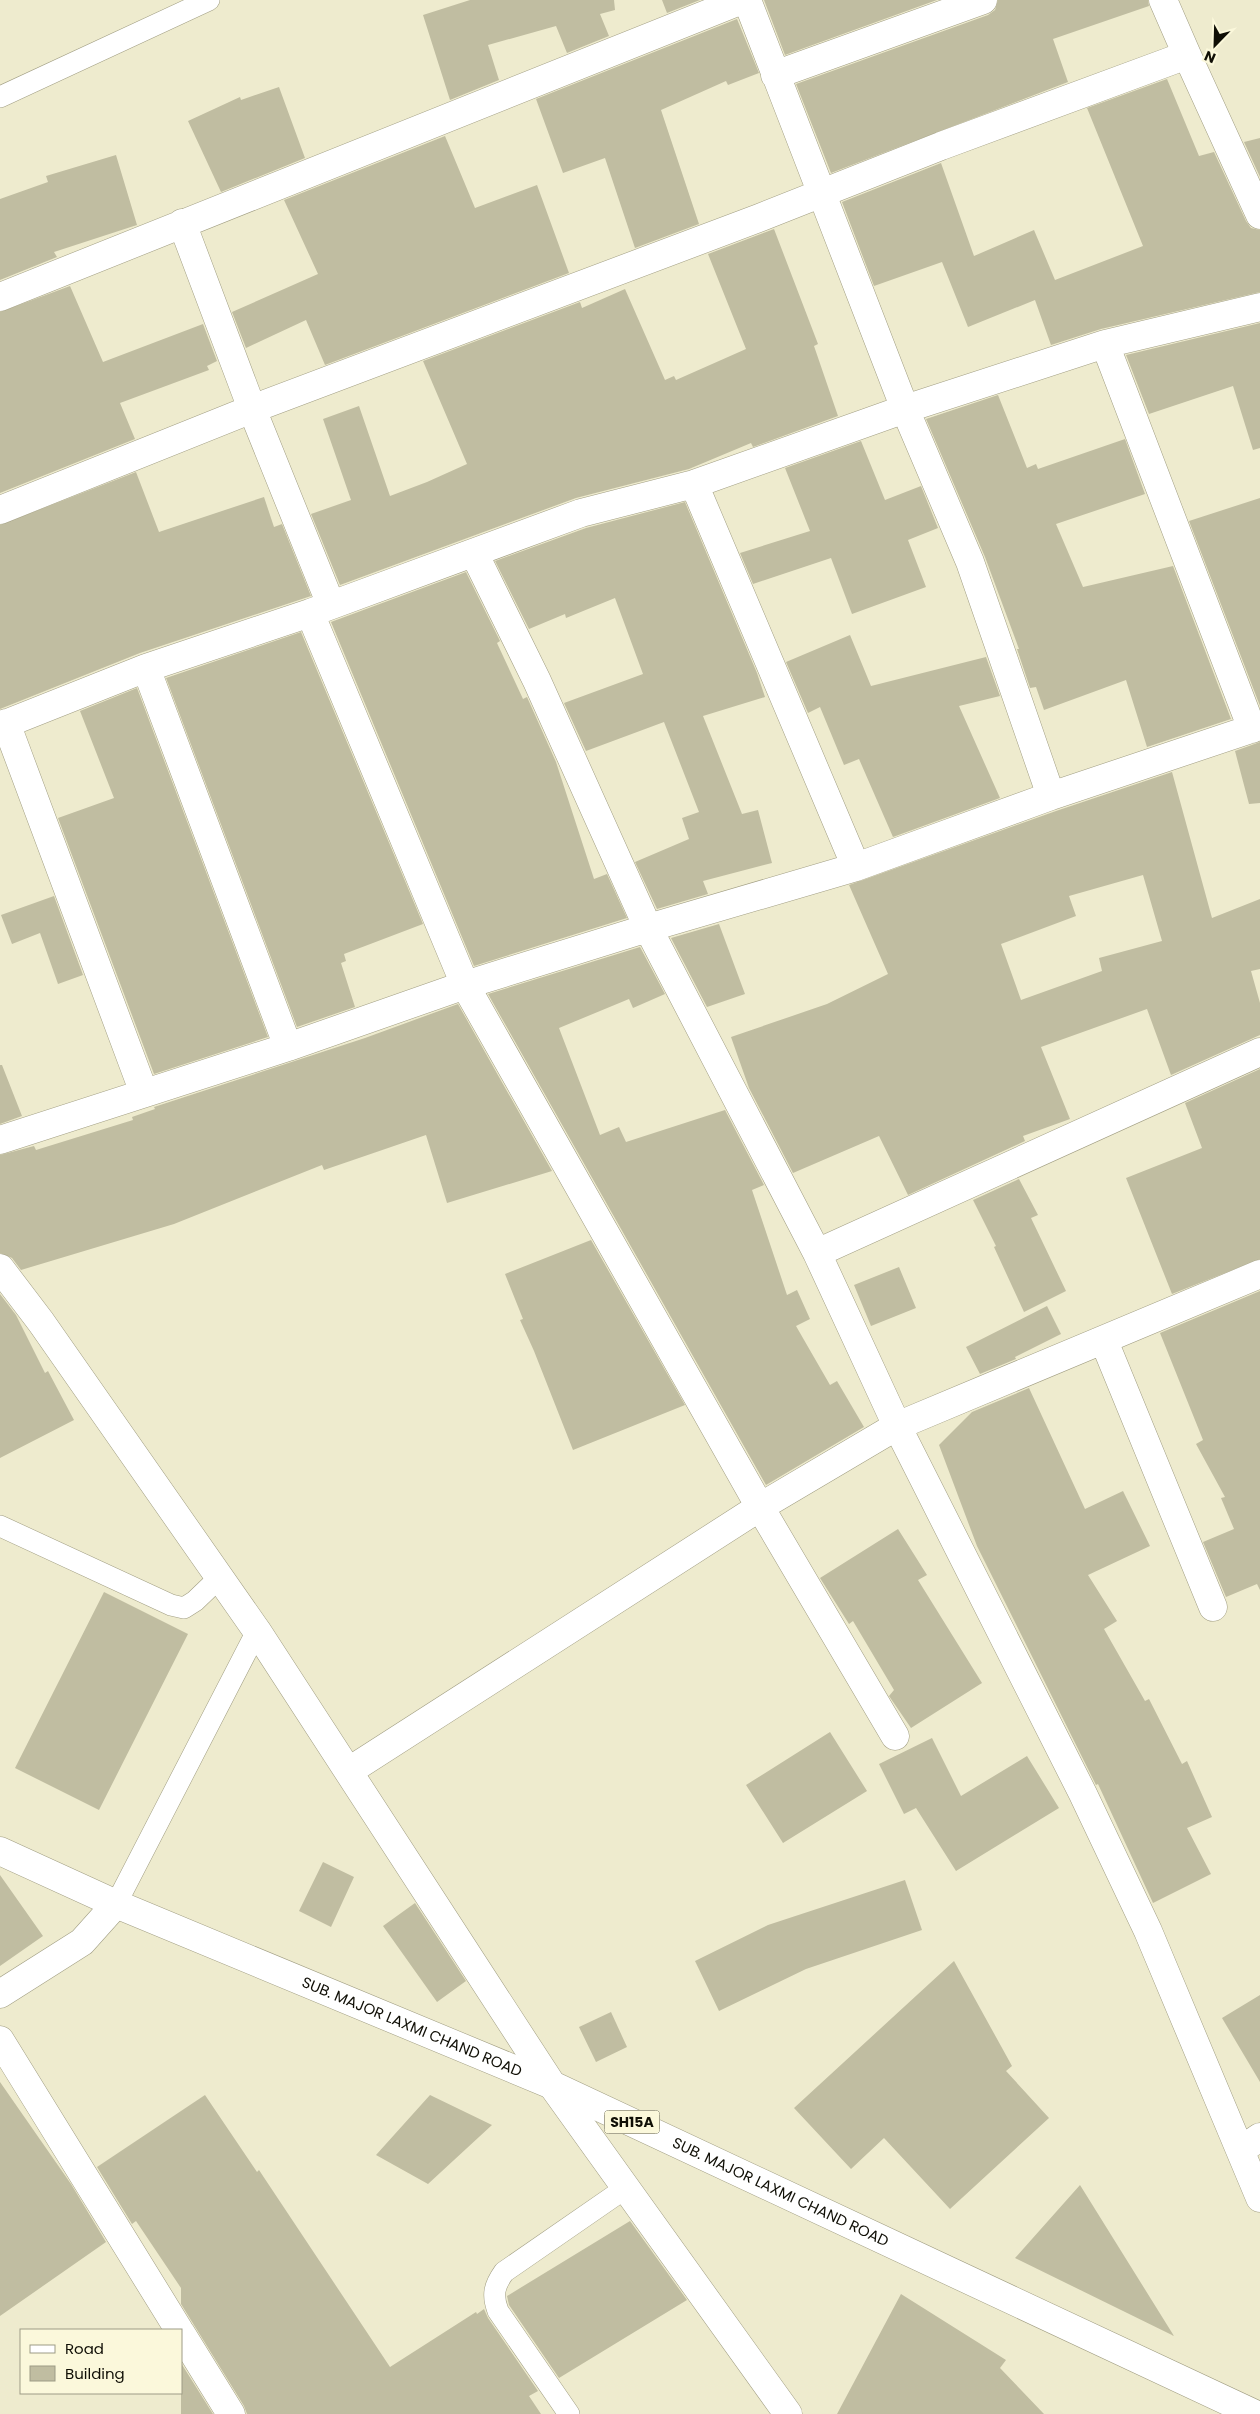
<svg xmlns="http://www.w3.org/2000/svg" width="1260" height="2414" viewBox="0 0 1260 2414" font-family="Poppins,sans-serif">
  <style>
    .building { fill: #c0bda1; fill-rule: evenodd }
    .lines { fill: none; stroke-linecap: round; stroke-linejoin: round }
    .lane-casing { stroke: #a19e83; stroke-width: 22 }
    .street-casing { stroke: #a19e83; stroke-width: 29 }
    .primary-casing { stroke: #a19e83; stroke-width: 29 }
    .lane { stroke: #fff; stroke-width: 21 }
    .street { stroke: #fff; stroke-width: 28 }
    .primary { stroke: #fff; stroke-width: 28 }
    .labels { text-anchor: middle; stroke-width: 4; stroke-linejoin: round; paint-order: stroke }
    .shield { fill: #fbf8db; stroke: #565546; stroke-width: 1 }
    .shield-label { font-size: 14px; font-weight: bold; fill: #100f06 }
    .street-label { font-size: 15px; fill: #100f06; stroke: #fbf8db }
  </style>
  <rect width="100%" height="100%" fill="#eeebce"/>
  <path class="building" d="M 470,0 L 614,0 L 615,10 L 600,14 L 609,36 L 567,53 L 556,26 L 488,45 L 499,80 L 450,100 L 423,15 Z
    M 662,0 L 700,0 L 667,13 Z
    M 764,0 L 937,0 L 785,55 Z
    M 998,0 L 1148,0 L 1149,6 L 1053,39 L 1068,82 L 831,173 L 796,84 L 988,15 L 995,10 Z
    M 737,19 L 759,73 L 728,85 L 726,81 L 661,110 L 699,224 L 635,248 L 605,158 L 563,173 L 536,99 Z
    M 1167,79 L 1199,156 L 1214,152 L 1246,221 L 1251,228 L 1260,230 L 1260,292 L 1101,329 L 1051,345 L 1035,300 L 968,327 L 942,262 L 874,286 L 842,202 L 941,163 L 974,256 L 1034,230 L 1055,280 L 1143,246 L 1087,108 Z
    M 279,87 L 305,158 L 221,192 L 188,121 L 240,97 L 241,100 Z
    M 445,136 L 475,208 L 537,185 L 569,273 L 325,365 L 306,320 L 246,348 L 232,312 L 318,274 L 284,200 Z
    M 1260,138 L 1260,177 L 1244,142 Z
    M 116,155 L 137,225 L 54,252 L 57,257 L 0,280 L 0,199 L 48,182 L 46,176 Z
    M 774,229 L 818,344 L 814,346 L 838,416 L 753,447 L 751,443 L 689,469 L 576,498 L 340,585 L 311,514 L 351,500 L 323,419 L 359,406 L 390,496 L 427,482 L 467,464 L 423,361 L 580,302 L 582,308 L 625,289 L 665,380 L 674,376 L 676,380 L 746,349 L 708,254 Z
    M 70,286 L 103,362 L 203,324 L 217,361 L 207,366 L 209,370 L 120,403 L 135,439 L 0,493 L 0,312 Z
    M 1260,323 L 1260,448 L 1253,450 L 1233,386 L 1149,414 L 1126,355 Z
    M 998,395 L 1027,468 L 1036,464 L 1038,469 L 1125,439 L 1145,494 L 1056,524 L 1083,587 L 1173,566 L 1231,719 L 1147,747 L 1126,680 L 1044,710 L 1036,687 L 1030,688 L 1017,649 L 1019,649 L 985,557 L 926,419 Z
    M 861,441 L 885,500 L 921,486 L 938,528 L 908,540 L 926,587 L 852,614 L 831,558 L 753,584 L 740,553 L 810,531 L 785,468 Z
    M 136,472 L 159,532 L 264,497 L 274,527 L 282,524 L 311,596 L 140,653 L 0,709 L 0,525 Z
    M 1260,498 L 1260,706 L 1189,521 Z
    M 685,502 L 757,673 L 765,697 L 703,716 L 742,814 L 758,810 L 772,863 L 703,881 L 708,894 L 657,909 L 635,862 L 689,839 L 682,818 L 699,812 L 664,722 L 586,751 L 564,703 L 643,674 L 615,598 L 566,618 L 565,614 L 529,629 L 495,561 L 586,528 Z
    M 466,572 L 500,641 L 497,643 L 523,699 L 527,697 L 556,762 L 594,879 L 607,874 L 627,918 L 474,966 L 331,622 Z
    M 301,632 L 423,924 L 344,954 L 346,961 L 341,963 L 355,1007 L 297,1027 L 166,678 Z
    M 850,635 L 871,686 L 986,657 L 1000,696 L 959,706 L 1000,798 L 893,837 L 859,759 L 844,765 L 820,707 L 808,713 L 786,662 Z
    M 137,688 L 268,1037 L 154,1074 L 58,818 L 114,798 L 80,711 Z
    M 1260,742 L 1260,803 L 1249,804 L 1235,751 Z
    M 1172,772 L 1212,918 L 1260,899 L 1260,969 L 1251,971 L 1260,1003 L 1260,1035 L 1171,1075 L 1147,1009 L 1041,1047 L 1070,1119 L 1023,1136 L 1025,1141 L 908,1195 L 879,1136 L 793,1173 L 749,1088 L 731,1037 L 827,1004 L 888,974 L 849,885 L 1056,811 ZM 1143,875 L 1162,941 L 1099,958 L 1102,971 L 1021,1000 L 1001,944 L 1076,916 L 1069,896 Z
    M 54,896 L 83,975 L 58,984 L 40,933 L 12,944 L 1,915 Z
    M 719,924 L 745,994 L 707,1007 L 671,938 Z
    M 640,947 L 665,994 L 633,1008 L 629,999 L 559,1028 L 600,1135 L 619,1127 L 626,1142 L 725,1110 L 764,1185 L 752,1190 L 787,1295 L 797,1290 L 810,1319 L 796,1326 L 830,1385 L 837,1381 L 864,1427 L 766,1485 L 488,994 Z
    M 458,1004 L 552,1171 L 447,1203 L 426,1135 L 324,1170 L 322,1165 L 174,1224 L 21,1270 L 12,1258 L 0,1253 L 0,1155 L 34,1146 L 36,1150 L 133,1120 L 132,1117 L 155,1109 L 154,1107 L 365,1038 Z
    M 0,1065 L 2,1065 L 22,1116 L 0,1124 Z
    M 1260,1069 L 1260,1259 L 1172,1294 L 1126,1178 L 1202,1148 L 1185,1103 Z
    M 1019,1179 L 1038,1215 L 1031,1218 L 1066,1291 L 1024,1312 L 994,1247 L 996,1246 L 973,1200 Z
    M 591,1240 L 685,1405 L 573,1450 L 534,1351 L 520,1320 L 523,1319 L 505,1274 Z
    M 899,1267 L 916,1308 L 871,1326 L 854,1285 Z
    M 1260,1291 L 1260,1590 L 1257,1584 L 1226,1597 L 1203,1542 L 1234,1529 L 1221,1498 L 1225,1497 L 1196,1444 L 1203,1440 L 1160,1333 Z
    M 0,1294 L 16,1315 L 45,1373 L 48,1371 L 74,1420 L 0,1458 Z
    M 1047,1306 L 1061,1334 L 1015,1357 L 1016,1359 L 980,1374 L 966,1347 Z
    M 1029,1388 L 1085,1509 L 1123,1491 L 1150,1546 L 1088,1575 L 1117,1621 L 1104,1629 L 1145,1701 L 1149,1699 L 1182,1764 L 1187,1761 L 1212,1817 L 1187,1828 L 1211,1874 L 1153,1903 L 1098,1784 L 1096,1785 L 977,1546 L 939,1445 L 972,1412 Z
    M 898,1529 L 927,1575 L 918,1580 L 982,1683 L 911,1728 L 889,1696 L 894,1690 L 853,1621 L 849,1624 L 820,1578 Z
    M 104,1592 L 188,1634 L 99,1810 L 15,1768 Z
    M 830,1732 L 867,1791 L 783,1843 L 746,1785 Z
    M 932,1738 L 961,1796 L 1027,1756 L 1059,1808 L 956,1871 L 916,1808 L 904,1814 L 879,1764 Z
    M 323,1862 L 354,1877 L 331,1927 L 299,1911 Z
    M 0,1875 L 43,1936 L 0,1966 Z
    M 905,1880 L 922,1930 L 806,1969 L 719,2011 L 695,1961 L 768,1925 Z
    M 415,1903 L 466,1981 L 437,2002 L 383,1926 Z
    M 954,1961 L 1012,2066 L 1006,2071 L 1049,2118 L 950,2209 L 884,2138 L 851,2169 L 794,2108 Z
    M 1260,1995 L 1260,2082 L 1222,2018 Z
    M 611,2012 L 627,2047 L 596,2062 L 579,2027 Z
    M 0,2082 L 71,2184 L 106,2242 L 0,2316 Z
    M 205,2095 L 257,2172 L 259,2170 L 390,2367 L 476,2312 L 477,2314 L 484,2309 L 488,2318 L 538,2391 L 529,2396 L 541,2414 L 247,2414 L 244,2406 L 181,2304 L 181,2288 L 136,2221 L 132,2224 L 97,2167 Z
    M 430,2095 L 492,2125 L 428,2184 L 376,2155 Z
    M 1080,2185 L 1174,2336 L 1015,2258 Z
    M 630,2221 L 687,2300 L 559,2378 L 509,2305 L 507,2296 Z
    M 901,2294 L 1006,2360 L 1000,2368 L 1044,2414 L 837,2414 Z
    M 181,2363 L 213,2414 L 181,2414 Z"/>
  <g class="lines">
    <g class="lane-casing">
      <path id="lane" d="M 0,97 L 209,0
        M 0,1526 L 171,1605 L 184,1608 L 195,1601 L 220,1577
        M 116,1904 L 257,1631
        M 569,2414 L 498,2311 C 492,2295 494,2286 504,2272 L 627,2187"/>
    </g>
    <g class="street-casing">
      <path id="street" d="M 747,0 L 905,409 L 970,562 L 1051,796
        M 1187,55 L 1260,215
        M 775,75 L 983,0
        M 182,223 L 252,409 L 331,605
        M 0,297 L 742,0
        M 1105,344 L 1252,729
        M 694,484 L 856,867
        M 0,510 L 252,409 L 759,218 L 941,146 L 1187,55 L 1163,0
        M 474,553 L 537,681 L 648,928 L 817,1253 L 897,1426 L 1083,1794 L 1148,1931 L 1260,2198
        M 310,613 L 465,985 L 760,1507 L 895,1736
        M 146,668 L 288,1047
        M 6,723 L 144,1093
        M 0,726 L 146,668 L 310,613 L 581,513 L 694,484 L 905,409 L 1105,344 L 1260,307
        M 0,1140 L 288,1047 L 465,985 L 648,928 L 856,867 L 1051,796 L 1260,726
        M 817,1253 L 1260,1052
        M 0,1268 L 41,1322 L 257,1631 L 552,2085 L 788,2414
        M 1104,1341 L 1213,1607
        M 349,1771 L 760,1507 L 897,1426 L 1260,1274
        M 0,1994 L 82,1942 L 116,1904
        M 0,2040 L 179,2330
        M 1241,2150 L 1260,2137
        M 181,2333 L 231,2414"/>
    </g>
    <g class="primary-casing">
      <g id="primary">
        <path id="s1" d="M 0,1851 L 116,1904 L 552,2085 L 1255,2414"/>
      </g>
    </g>
    <use href="#lane" class="lane"/>
    <use href="#street" class="street"/>
    <use href="#primary" class="primary"/>
  </g>
  <g class="labels">
    <rect class="shield" x="604.5" y="2110.5" width="55" height="23" rx="4"/>
    <g class="shield-label">
      <text x="632" y="2127">SH15A</text>
    </g>
    <g class="street-label">
      <text dy="5" stroke="none"><textPath href="#s1" startOffset="448">SUB. MAJOR LAXMI CHAND ROAD</textPath></text>
      <text dy="5" stroke="none"><textPath href="#s1" startOffset="852">SUB. MAJOR LAXMI CHAND ROAD</textPath></text>
    </g>
  </g>
  <rect x="20" y="2329" width="162" height="65" fill="#fbf8db" stroke="#9d9b86"/>
  <rect x="30" y="2345" width="25" height="8" fill="#ffffff" stroke="#9d9b86"/>
  <text x="65" y="2354" font-size="15" fill="#100f06">Road</text>
  <rect x="30" y="2366" width="25" height="15" fill="#c0bda1" stroke="#9d9b86"/>
  <text x="65" y="2379" font-size="15" fill="#100f06">Building</text>
  <g transform="translate(1215 45) rotate(203)" stroke="#fbf8db" stroke-width="4" paint-order="stroke">
  <path d="M0-4L9 19L0 12L-9 19Z" fill="#100f06"/>
  <text y="-8" font-size="14" font-weight="bold" text-anchor="middle" fill="#100f06">N</text>
  </g>
</svg>
